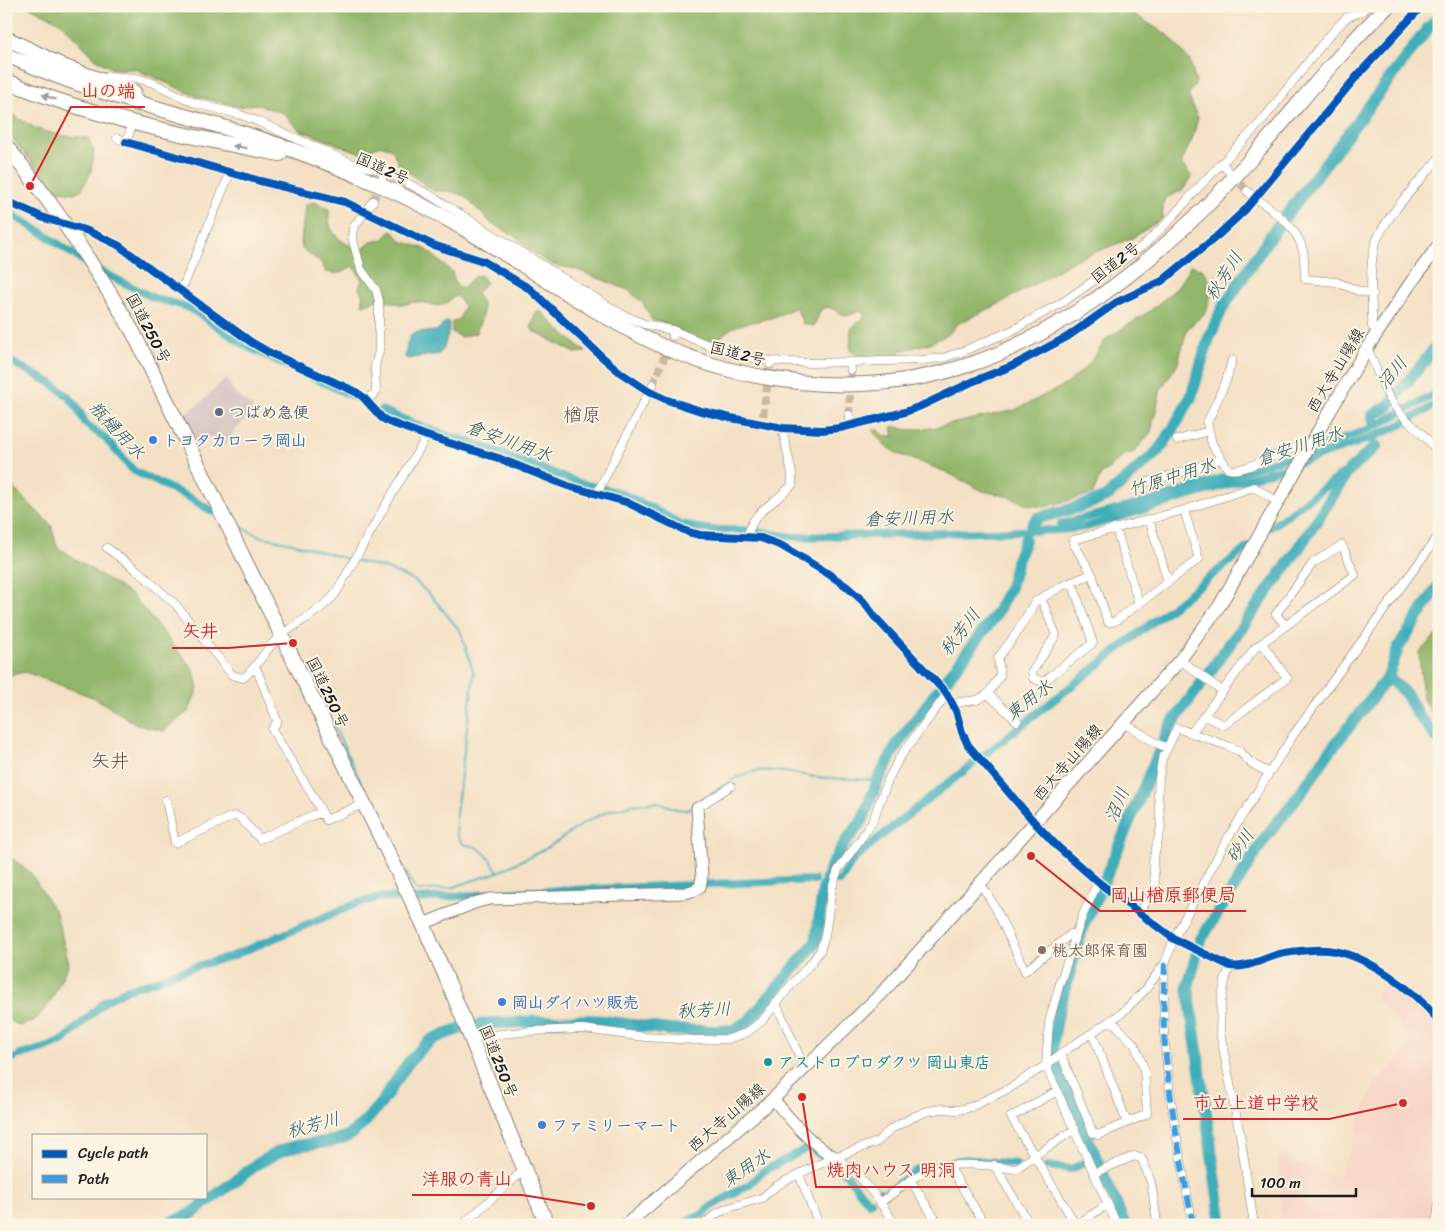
<svg xmlns="http://www.w3.org/2000/svg" width="1445" height="1231" viewBox="0 0 1445 1231" font-family="Sriracha,'Klee One',sans-serif">
  <style>
    .built { fill: #f6d2c4 }
    .industrial { fill: #d1bfbe }
    .forest { fill: #92b66b; stroke: #576944 }
    .water { fill: #3dadb9; stroke: #2c646a }
    .lines { fill: none; stroke-linecap: round; stroke-linejoin: round }
    .stream { stroke: #3dadb9; stroke-width: 2 }
    .canal { stroke: #3dadb9; stroke-width: 8 }
    .river { stroke: #3dadb9; stroke-width: 12 }
    .street-tunnel { stroke: #c9b9a2; stroke-width: 8; stroke-dasharray: 8 4; stroke-linecap: butt }
    .street-casing { stroke: #887e70; stroke-width: 9 }
    .secondary-casing { stroke: #887e70; stroke-width: 13 }
    .primary-casing { stroke: #887e70; stroke-width: 14 }
    .highway-casing { stroke: #887e70; stroke-width: 16 }
    .street { stroke: #fff; stroke-width: 8 }
    .secondary { stroke: #fff; stroke-width: 11 }
    .primary { stroke: #fff; stroke-width: 12 }
    .highway { stroke: #fff; stroke-width: 14 }
    .quiet { stroke: #3c9bdf; stroke-width: 6; stroke-dasharray: 12 6; stroke-linecap: butt }
    .cycleway-casing { stroke: #fcf5e5; stroke-width: 11 }
    .cycleway { stroke: #0057b8; stroke-width: 8 }
    .oneway { fill: #999 }
    .service-dot { fill: #5c6f8a; stroke: #fcf5e5; stroke-width: 2 }
    .shop-dot { fill: #3f7fe0; stroke: #fcf5e5; stroke-width: 2 }
    .education-dot { fill: #8d6e63; stroke: #fcf5e5; stroke-width: 2 }
    .culture-dot { fill: #0f9aa8; stroke: #fcf5e5; stroke-width: 2 }
    .labels { text-anchor: middle; stroke-width: 4; stroke-linejoin: round; paint-order: stroke }
    .street-label { font-size: 16px; fill: #1c1c1c; stroke: #fcf5e5 }
    .service-label { font-size: 16px; font-weight: bold; fill: #4e5e75; stroke: #fcf5e5; text-anchor: start }
    .shop-label { font-size: 16px; font-weight: bold; fill: #366cbe; stroke: #fcf5e5; text-anchor: start }
    .education-label { font-size: 16px; font-weight: bold; fill: #785e54; stroke: #fcf5e5; text-anchor: start }
    .culture-label { font-size: 16px; font-weight: bold; fill: #0d838f; stroke: #fcf5e5; text-anchor: start }
    .water-label { font-size: 18px; font-style: italic; fill: #2b5d63; stroke: #fcf5e5 }
    .quarter-label { font-size: 19px; fill: #624744; stroke: #fcf5e5 }
    .leader { fill: none; stroke: #d62828; stroke-width: 2 }
    .callout-dot { fill: #d62828; stroke: #fcf5e5; stroke-width: 2 }
    .callout-label { font-size: 18px; text-anchor: middle; font-weight: bold; fill: #d62828; stroke: #fcf5e5; stroke-width: 4; stroke-linejoin: round; paint-order: stroke }
  </style>
  <rect width="100%" height="100%" fill="#fcf5e5"/>
  <filter id="ink" filterUnits="userSpaceOnUse"><feTurbulence type="fractalNoise" baseFrequency=".02" numOctaves="2"/><feDisplacementMap in="SourceGraphic" scale="10" xChannelSelector="R" yChannelSelector="G"/><feConvolveMatrix kernelMatrix="1 2 1 2 8 2 1 2 1" color-interpolation-filters="sRGB"/></filter>
  <filter id="wash" filterUnits="userSpaceOnUse"><feTurbulence type="fractalNoise" baseFrequency=".0096" numOctaves="4" result="noise"/><feDisplacementMap in="SourceGraphic" scale="20" xChannelSelector="R" yChannelSelector="G"/><feGaussianBlur stdDeviation="1.12" result="paint"/><feColorMatrix in="noise" values="0 0 0 0 0 0 0 0 0 0 0 0 0 0 0 0 0 1.4 0 .05"/><feComposite in="paint" operator="in"/></filter>
  <g filter="url(#wash)">
    <rect width="100%" height="100%" fill="#f4e0c4"/>
    <path class="built" d="M 1387,980 L 1430,1014 L 1439,1027 L 1439,1172 L 1432,1225 L 1281,1225 L 1278,1155 L 1291,1155 L 1295,1163 L 1337,1176 L 1351,1149 L 1358,1123 L 1375,1084 L 1414,1044 L 1414,1040 L 1374,997 Z"/>
    <path class="industrial" d="M 226,378 L 236,394 L 254,408 L 219,451 L 211,436 L 195,444 L 181,416 L 200,403 Z"/>
    <path class="forest" d="M 28,6 L 1137,6 L 1132,13 L 1169,36 L 1190,61 L 1196,83 L 1188,95 L 1198,118 L 1192,140 L 1181,163 L 1192,177 L 1183,190 L 1164,199 L 1162,219 L 1132,238 L 1077,259 L 1001,303 L 957,324 L 949,334 L 930,343 L 901,351 L 897,358 L 863,357 L 850,351 L 851,329 L 865,316 L 860,311 L 846,316 L 829,307 L 821,309 L 814,326 L 803,324 L 796,307 C 788,311 779,316 770,318 C 746,325 730,321 714,346 L 683,333 L 675,327 L 652,320 L 643,303 L 628,290 L 575,269 L 553,265 L 535,255 L 518,238 L 491,223 L 463,195 L 449,191 L 433,191 L 399,165 L 392,149 L 380,145 L 361,153 L 299,130 L 283,113 L 255,104 L 240,107 L 198,97 L 135,69 L 112,69 L 95,58 L 60,22 Z
      M 6,111 L 37,129 L 59,135 L 88,138 L 94,151 L 91,172 L 82,189 L 74,193 L 55,190 L 6,131 Z
      M 314,202 L 329,209 C 327,235 340,241 361,251 L 371,242 L 382,240 L 392,230 L 401,241 L 426,249 L 452,272 L 456,285 L 462,288 L 474,277 L 480,275 L 486,282 L 476,294 C 488,308 482,317 476,333 L 461,337 L 452,332 L 452,322 L 459,320 L 464,306 L 456,295 C 436,314 437,302 416,302 C 411,302 406,305 400,304 C 393,303 385,299 377,300 C 372,301 368,304 362,305 L 363,297 L 359,288 L 362,280 L 353,265 C 344,273 338,275 326,272 L 321,262 L 302,249 L 301,242 L 305,205 Z
      M 1191,265 L 1204,270 L 1213,288 L 1206,312 L 1187,329 L 1178,363 L 1161,389 L 1151,432 L 1134,452 L 1124,455 L 1100,476 L 1093,494 L 1044,507 L 1025,504 L 1010,497 L 983,491 L 946,472 L 898,454 L 885,446 L 872,430 L 878,430 L 885,436 L 894,436 L 892,428 L 893,426 L 908,430 L 932,428 L 1015,410 L 1067,384 L 1090,363 L 1106,339 L 1150,311 L 1178,287 Z
      M 536,312 L 542,312 L 558,329 L 586,352 L 575,353 L 533,331 L 531,326 Z
      M 6,477 L 15,490 L 51,525 L 57,547 L 133,596 L 194,670 L 198,688 L 189,711 L 164,731 L 138,725 L 95,698 L 25,672 L 6,676 Z
      M 1439,632 L 1439,726 L 1423,699 L 1419,652 Z
      M 6,854 L 30,872 L 56,913 L 69,963 L 50,1003 L 34,1021 L 20,1026 L 6,1019 Z"/>
    <path class="water" d="M 446,321 L 449,322 L 449,332 L 443,350 L 439,354 L 408,359 L 405,357 L 407,344 L 411,335 L 418,332 L 436,331 Z"/>
    <g class="lines">
      <path class="stream" d="M 234,524 L 262,537 L 292,543 L 351,560
        M 356,561 L 388,569 L 415,581 L 432,597 L 461,632 L 474,674 L 456,814 C 456,824 454,841 466,845 C 470,846 474,846 478,848 C 487,853 493,863 498,872
        M 332,722 L 373,807
        M 703,800 C 719,787 735,776 756,771 C 771,768 800,775 817,777 C 837,779 857,779 878,780
        M 397,856 L 415,889 L 418,891 L 451,888 L 498,872 L 549,847 L 584,823 L 608,811 L 631,805 L 658,802 L 676,809 L 686,810 L 693,807"/>
      <path class="canal" d="M 6,211 L 41,232 L 86,263
        M 98,270 L 154,298 L 187,307 L 201,315 L 246,346 L 356,398
        M 6,359 L 51,383 L 68,396 L 75,404 L 86,424 L 105,438 L 134,471 L 192,499 L 213,512
        M 381,410 L 422,427 L 493,450 L 579,483 L 621,493 L 646,505 L 679,523 L 698,528 L 712,530 L 740,530 L 794,537 L 1060,530 L 1086,527 L 1290,466 L 1371,438 L 1398,426 L 1439,403
        M 1314,449 L 1370,429 L 1439,392
        M 1271,527 L 1342,474 L 1348,472
        M 1060,530 L 1061,524 L 1148,502 L 1297,454
        M 836,881 L 840,881 L 854,859 L 875,841 L 1248,547
        M 416,899 L 517,892 L 814,880
        M 20,1055 L 51,1046 L 64,1040 L 105,1001 L 128,989 L 155,981 L 181,971 L 232,956 L 358,903 L 382,897 L 403,898
        M 6,1061 L 14,1058
        M 1094,1157 L 1095,1156
        M 835,1164 L 839,1166 L 869,1203 L 871,1201
        M 1047,1166 L 1072,1169 L 1083,1163
        M 880,1192 L 884,1194 L 921,1167 L 965,1159 L 1016,1164
        M 685,1225 L 688,1220 L 701,1215 L 715,1204 L 750,1184 L 762,1172 L 805,1149 L 809,1147 L 824,1158"/>
      <path class="river" d="M 1374,422 L 1373,415 L 1387,407 L 1439,343
        M 1032,525 L 1038,518 L 1082,506 L 1106,497 L 1158,451 L 1172,431 L 1191,397 L 1209,338 L 1222,309 L 1269,238 L 1429,27 L 1439,17
        M 1388,677 L 1407,695 L 1418,715 L 1439,740
        M 165,1225 L 191,1214 L 256,1165 L 278,1152 L 295,1146 L 333,1141 L 348,1136 L 363,1124 L 381,1103 L 408,1063 L 422,1048 L 433,1039 L 450,1032 L 462,1028 L 493,1023 L 584,1020 L 604,1021 L 669,1030 L 715,1031 L 733,1030 L 749,1021 L 816,942 L 823,890 L 832,864 L 846,841 L 862,821 L 878,780 L 898,743 L 995,616 L 1010,587 L 1018,557 L 1025,540
        M 1125,1225 L 1056,1064 L 1052,1048 L 1058,1013 L 1083,926 L 1105,879 L 1169,728 L 1297,551 L 1348,472 L 1376,446
        M 1222,1225 L 1188,987 L 1200,941 L 1265,838 L 1303,790 L 1327,755 L 1388,677 L 1398,648 L 1439,585"/>
    </g>
  </g>
  <g filter="url(#ink)">
    <g class="lines">
      <path class="street-tunnel" d="M 132,124 L 142,89
        M 1232,175 L 1247,191
        M 373,201 L 381,182
        M 653,384 L 673,336
        M 849,415 L 851,370
        M 763,416 L 770,366"/>
      <g class="street-casing">
        <path id="street" d="M 108,76 L 137,78 L 153,83 L 195,103 L 238,114 L 257,121 L 353,164 L 385,171 L 382,178
          M 117,138 L 126,142 L 130,131
          M 126,142 L 260,181 L 345,202 L 433,245 L 483,261 L 530,289 L 601,356 L 621,373 L 648,391 L 667,400 L 701,411 L 731,418 L 783,428 L 822,430 L 840,428 L 905,412 L 921,406 L 974,381 L 1012,366 L 1067,337 L 1117,302 L 1162,281 L 1216,237 L 1245,210 L 1357,76 L 1422,6
          M 1222,164 L 1229,172
          M 385,171 L 428,194 L 621,314 L 644,324 L 672,330
          M 1247,191 C 1268,209 1296,222 1303,251 C 1305,260 1304,270 1305,279 L 1336,282 L 1359,291 L 1373,294
          M 6,201 L 44,218 L 88,231 L 118,245 L 251,342 L 270,353 L 356,392 L 363,397 L 382,418 L 389,422 L 427,436 L 498,458 L 568,486 L 626,502 L 688,532 L 700,535 L 761,538 L 782,546 L 827,573 L 846,586 L 863,601 L 875,617 L 947,694 L 956,711 L 962,732 L 968,745 L 1035,823 L 1058,847 L 1098,882 L 1174,939 L 1230,966 C 1250,969 1266,956 1285,953 C 1298,951 1314,949 1327,950 C 1366,953 1415,991 1439,1021
          M 179,289 L 185,282 L 230,173
          M 1378,331 L 1372,327 C 1373,303 1368,268 1375,245 C 1382,220 1421,180 1439,158
          M 673,336 L 672,330 L 725,352 L 770,361
          M 1367,348 C 1377,368 1382,390 1396,408 C 1409,425 1428,436 1439,454
          M 1232,360 L 1226,381 L 1207,423 L 1212,444 L 1228,469 C 1247,475 1290,442 1309,447
          M 850,362 L 922,360 L 943,358 L 961,352 L 1011,331 L 1063,302 L 1105,273 L 1144,245 L 1167,223 L 1197,189 L 1262,121 L 1327,38 L 1347,17 L 1361,12 L 1367,6
          M 770,364 L 770,361 L 810,363 L 850,362 L 851,370
          M 363,397 L 372,396 L 376,392 L 375,366 L 379,351 L 379,301 L 376,290 L 361,269 L 352,237 L 353,228 L 373,201
          M 849,425 L 849,415
          M 1177,440 L 1209,431
          M 1144,483 L 1190,470 L 1221,459
          M 598,493 L 601,485 L 653,384
          M 1184,510 L 1199,559 L 1114,622 L 1108,622 L 1092,574 L 1075,546 L 1073,540 L 1184,510 L 1254,487 L 1278,502
          M 1149,519 L 1168,582
          M 1116,529 L 1139,604
          M 748,537 C 750,511 778,502 792,485 L 792,474 L 783,432 L 783,428
          M 107,548 L 137,570 L 176,605 L 232,675 L 243,678 C 257,668 264,651 277,639 C 295,623 320,613 336,593 L 385,506 L 427,436
          M 1041,598 L 1056,635 L 1032,672 L 1033,678 L 1043,682 L 1093,643 L 1072,582
          M 1180,660 L 1222,691
          M 254,667 L 257,670 L 277,720 L 277,722 L 272,729 C 289,760 310,788 326,820 L 363,804
          M 988,694 L 1017,721
          M 952,703 L 977,700 L 988,694 L 1000,676 L 998,658 L 1016,634 L 1035,602 L 1062,586 L 1092,574
          M 1204,716 L 1224,725 L 1287,678 L 1262,643
          M 1124,723 L 1156,743 L 1167,748
          M 1191,733 L 1255,648 L 1355,575 L 1342,545 L 1313,563 L 1276,614 L 1286,626
          M 166,800 L 175,843 L 231,817 L 236,816 L 240,818 L 260,839 L 313,815 L 322,813
          M 697,808 L 731,786
          M 1098,882 L 1082,917 L 1060,983 L 1049,1022 L 1046,1066 L 1117,1225
          M 981,884 L 996,909 L 1025,971 L 1071,934 L 1076,934
          M 1138,913 L 1152,894 L 1155,886 L 1153,861 L 1161,827 L 1158,795 L 1159,778 L 1162,759 L 1177,728 L 1228,746 L 1239,751 L 1251,763 L 1269,773
          M 1165,963 C 1164,986 1163,1009 1164,1032 C 1168,1097 1181,1161 1193,1225
          M 1230,966 L 1225,981 L 1221,1003 L 1220,1032 L 1241,1140 L 1254,1225
          M 776,1003 L 802,1062 L 806,1067
          M 1092,1033 L 1127,1122
          M 471,1037 L 532,1031 L 583,1029 L 645,1037 L 695,1040 L 728,1039 L 746,1033 L 762,1021 L 792,984 L 812,962 L 820,951 L 825,936 L 832,888 L 838,870 L 862,837 L 873,820 L 888,780 L 899,758 L 947,694
          M 1061,1054 L 1093,1133 L 1098,1135 L 1147,1114 L 1144,1069 L 1135,1045 L 1111,1020
          M 1057,1091 L 1011,1117 L 1076,1225
          M 835,1157 C 861,1174 879,1199 895,1225
          M 994,1165 L 1030,1225
          M 949,1166 L 985,1225
          M 1094,1173 L 1134,1156 L 1142,1159 L 1151,1182 L 1157,1222 L 1155,1225
          M 799,1174 L 819,1225
          M 911,1181 L 939,1225
          M 881,1202 C 895,1192 914,1175 929,1170 C 954,1161 990,1165 1015,1169 L 1075,1129
          M 462,1225 L 524,1170
          M 703,1225 L 716,1214 L 728,1208 L 762,1198 L 776,1186 L 799,1174 L 835,1157 L 877,1142 L 891,1129 L 913,1117 L 928,1111 L 941,1109 L 958,1110 L 971,1107 L 1010,1088 L 1046,1065 L 1069,1048 L 1122,1013 L 1146,989 L 1165,963 L 1174,939 L 1190,908 L 1226,841 L 1294,734 L 1439,535
          M 1076,1225 L 1108,1204
          M 1436,1225 L 1439,1204"/>
      </g>
      <g class="secondary-casing">
        <path id="secondary" d="M 423,924 L 477,902 L 490,899 L 685,893 L 695,890 L 700,887 L 702,877 L 697,808
          M 773,1099 C 792,1121 810,1144 835,1157"/>
      </g>
      <g class="primary-casing">
        <path id="primary" d="M 626,1225 L 773,1099 L 882,993 L 1180,660 L 1220,605 L 1309,447 L 1367,348 L 1410,284 L 1439,245"/>
      </g>
      <g class="highway-casing">
        <path id="highway" d="M 6,38 L 65,67 L 134,92
          M 6,55 C 26,63 45,72 65,79 C 118,99 173,112 226,128 C 280,144 333,164 384,187 C 470,225 544,283 626,328 C 729,386 862,402 974,363 C 1010,351 1043,333 1075,313 C 1140,272 1198,218 1249,161 C 1295,110 1338,53 1388,6
          M 6,81 C 96,118 185,136 280,154
          M 6,146 C 54,204 95,267 133,332 L 423,924 L 449,984 L 547,1225"/>
      </g>
      <use href="#street" class="street"/>
      <use href="#secondary" class="secondary"/>
      <use href="#primary" class="primary"/>
      <use href="#highway" class="highway"/>
      <path class="quiet" d="M 1165,963 C 1164,986 1163,1009 1164,1032 C 1168,1097 1181,1161 1193,1225"/>
      <g class="cycleway-casing">
        <path id="cycleway" d="M 126,142 L 260,181 L 345,202 L 433,245 L 483,261 L 530,289 L 601,356 L 621,373 L 648,391 L 667,400 L 701,411 L 731,418 L 783,428 L 822,430 L 840,428 L 905,412 L 921,406 L 974,381 L 1012,366 L 1067,337 L 1117,302 L 1162,281 L 1216,237 L 1245,210 L 1357,76 L 1422,6
          M 6,201 L 44,218 L 88,231 L 118,245 L 251,342 L 270,353 L 356,392 L 363,397 L 382,418 L 389,422 L 427,436 L 498,458 L 568,486 L 626,502 L 688,532 L 700,535 L 761,538 L 782,546 L 827,573 L 846,586 L 863,601 L 875,617 L 947,694 L 956,711 L 962,732 L 968,745 L 1035,823 L 1058,847 L 1098,882 L 1174,939 L 1230,966 C 1250,969 1266,956 1285,953 C 1298,951 1314,949 1327,950 C 1366,953 1415,991 1439,1021"/>
      </g>
      <use href="#cycleway" class="cycleway"/>
    </g>
    <defs><path id="oneway-solid" d="M-6-.8H1V-3.2L6.5 0L1 3.2V.8H-6Z" transform="scale(1.25)"/></defs>
    <g class="oneway">
      <use href="#oneway-solid" transform="translate(49 97) rotate(-161)"/>
      <use href="#oneway-solid" transform="translate(240 147) rotate(-171)"/>
    </g>
  </g>
  <circle class="service-dot" cx="219" cy="412" r="5"/>
  <g class="shop-dot">
    <circle cx="153" cy="440" r="5"/>
    <circle cx="502" cy="1002" r="5"/>
    <circle cx="542" cy="1125" r="5"/>
  </g>
  <circle class="education-dot" cx="1042" cy="950" r="5"/>
  <circle class="culture-dot" cx="768" cy="1062" r="5"/>
  <g class="labels">
    <g class="street-label">
      <text transform="translate(383 168) rotate(24)" y="6">国道2号</text>
      <text transform="translate(1115 262) rotate(-38)" y="6">国道2号</text>
      <text transform="translate(149 328) rotate(62)" y="6">国道250号</text>
      <text transform="translate(738 353) rotate(14)" y="6">国道2号</text>
      <text transform="translate(1335 370) rotate(-59)" y="6">西大寺山陽線</text>
      <text transform="translate(328 692) rotate(64)" y="6">国道250号</text>
      <text transform="translate(1067 762) rotate(-49)" y="6">西大寺山陽線</text>
      <text transform="translate(499 1061) rotate(68)" y="6">国道250号</text>
      <text transform="translate(726 1117) rotate(-41)" y="6">西大寺山陽線</text>
    </g>
    <g class="service-label">
      <text x="229" y="418">つばめ急便</text>
    </g>
    <g class="shop-label">
      <text x="163" y="446">トヨタカローラ岡山</text>
      <text x="512" y="1008">岡山ダイハツ販売</text>
      <text x="552" y="1131">ファミリーマート</text>
    </g>
    <g class="education-label">
      <text x="1052" y="956">桃太郎保育園</text>
    </g>
    <g class="culture-label">
      <text x="778" y="1068">アストロプロダクツ 岡山東店</text>
    </g>
    <g class="water-label">
      <text transform="translate(1224 276) rotate(-58)" y="6">秋芳川</text>
      <text transform="translate(1392 373) rotate(-51)" y="6">沼川</text>
      <text transform="translate(117 430) rotate(47)" y="6">瓶樋用水</text>
      <text transform="translate(509 441) rotate(20)" y="6">倉安川用水</text>
      <text transform="translate(1300 446) rotate(-18)" y="6">倉安川用水</text>
      <text transform="translate(1172 477) rotate(-17)" y="6">竹原中用水</text>
      <text transform="translate(909 518) rotate(-2)" y="6">倉安川用水</text>
      <text transform="translate(960 632) rotate(-53)" y="6">秋芳川</text>
      <text transform="translate(1029 700) rotate(-38)" y="6">東用水</text>
      <text transform="translate(1117 805) rotate(-67)" y="6">沼川</text>
      <text transform="translate(1240 846) rotate(-57)" y="6">砂川</text>
      <text transform="translate(704 1010) rotate(-3)" y="6">秋芳川</text>
      <text transform="translate(313 1125) rotate(-15)" y="6">秋芳川</text>
      <text transform="translate(746 1168) rotate(-34)" y="6">東用水</text>
    </g>
    <g class="quarter-label">
      <text x="582" y="421">楢原</text>
      <text x="110" y="767">矢井</text>
    </g>
  </g>
  <path class="leader" d="M30 186L71 107H145M293 643L228 648H172M1031 856L1100 911H1246M1403 1103L1329 1119H1183M802 1097L816 1187H967M591 1206L522 1195H412"/>
  <g class="callout-dot">
    <circle cx="30" cy="186" r="5"/>
    <circle cx="293" cy="643" r="5"/>
    <circle cx="1031" cy="856" r="5"/>
    <circle cx="1403" cy="1103" r="5"/>
    <circle cx="802" cy="1097" r="5"/>
    <circle cx="591" cy="1206" r="5"/>
  </g>
  <g class="callout-label">
    <text x="108" y="97">山の端</text>
    <text x="200" y="637">矢井</text>
    <text x="1173" y="901">岡山楢原郵便局</text>
    <text x="1256" y="1109">市立上道中学校</text>
    <text x="891" y="1176">焼肉ハウス 明洞</text>
    <text x="467" y="1185">洋服の青山</text>
  </g>
  <rect width="1445" height="1231" fill="none" stroke="#fcf5e5" stroke-width="25"/>
  <rect x="32" y="1134" width="175" height="65" fill="#fcf5e5" stroke="#a29e95"/>
  <rect x="42" y="1150" width="25" height="8" fill="#0057b8" stroke="#a29e95"/>
  <text x="78" y="1158" font-size="15" fill="#1c1c1c">Cycle path</text>
  <rect x="42" y="1175" width="25" height="8" fill="#3c9bdf" stroke="#a29e95"/>
  <text x="78" y="1184" font-size="15" fill="#1c1c1c">Path</text>
  <path d="M1252 1188v8h104v-8" fill="none" stroke="#1c1c1c" stroke-width="2.5"/>
  <text x="1260" y="1188" font-size="15" fill="#1c1c1c" stroke="#fcf5e5" stroke-width="4" paint-order="stroke">100 m</text>
</svg>
